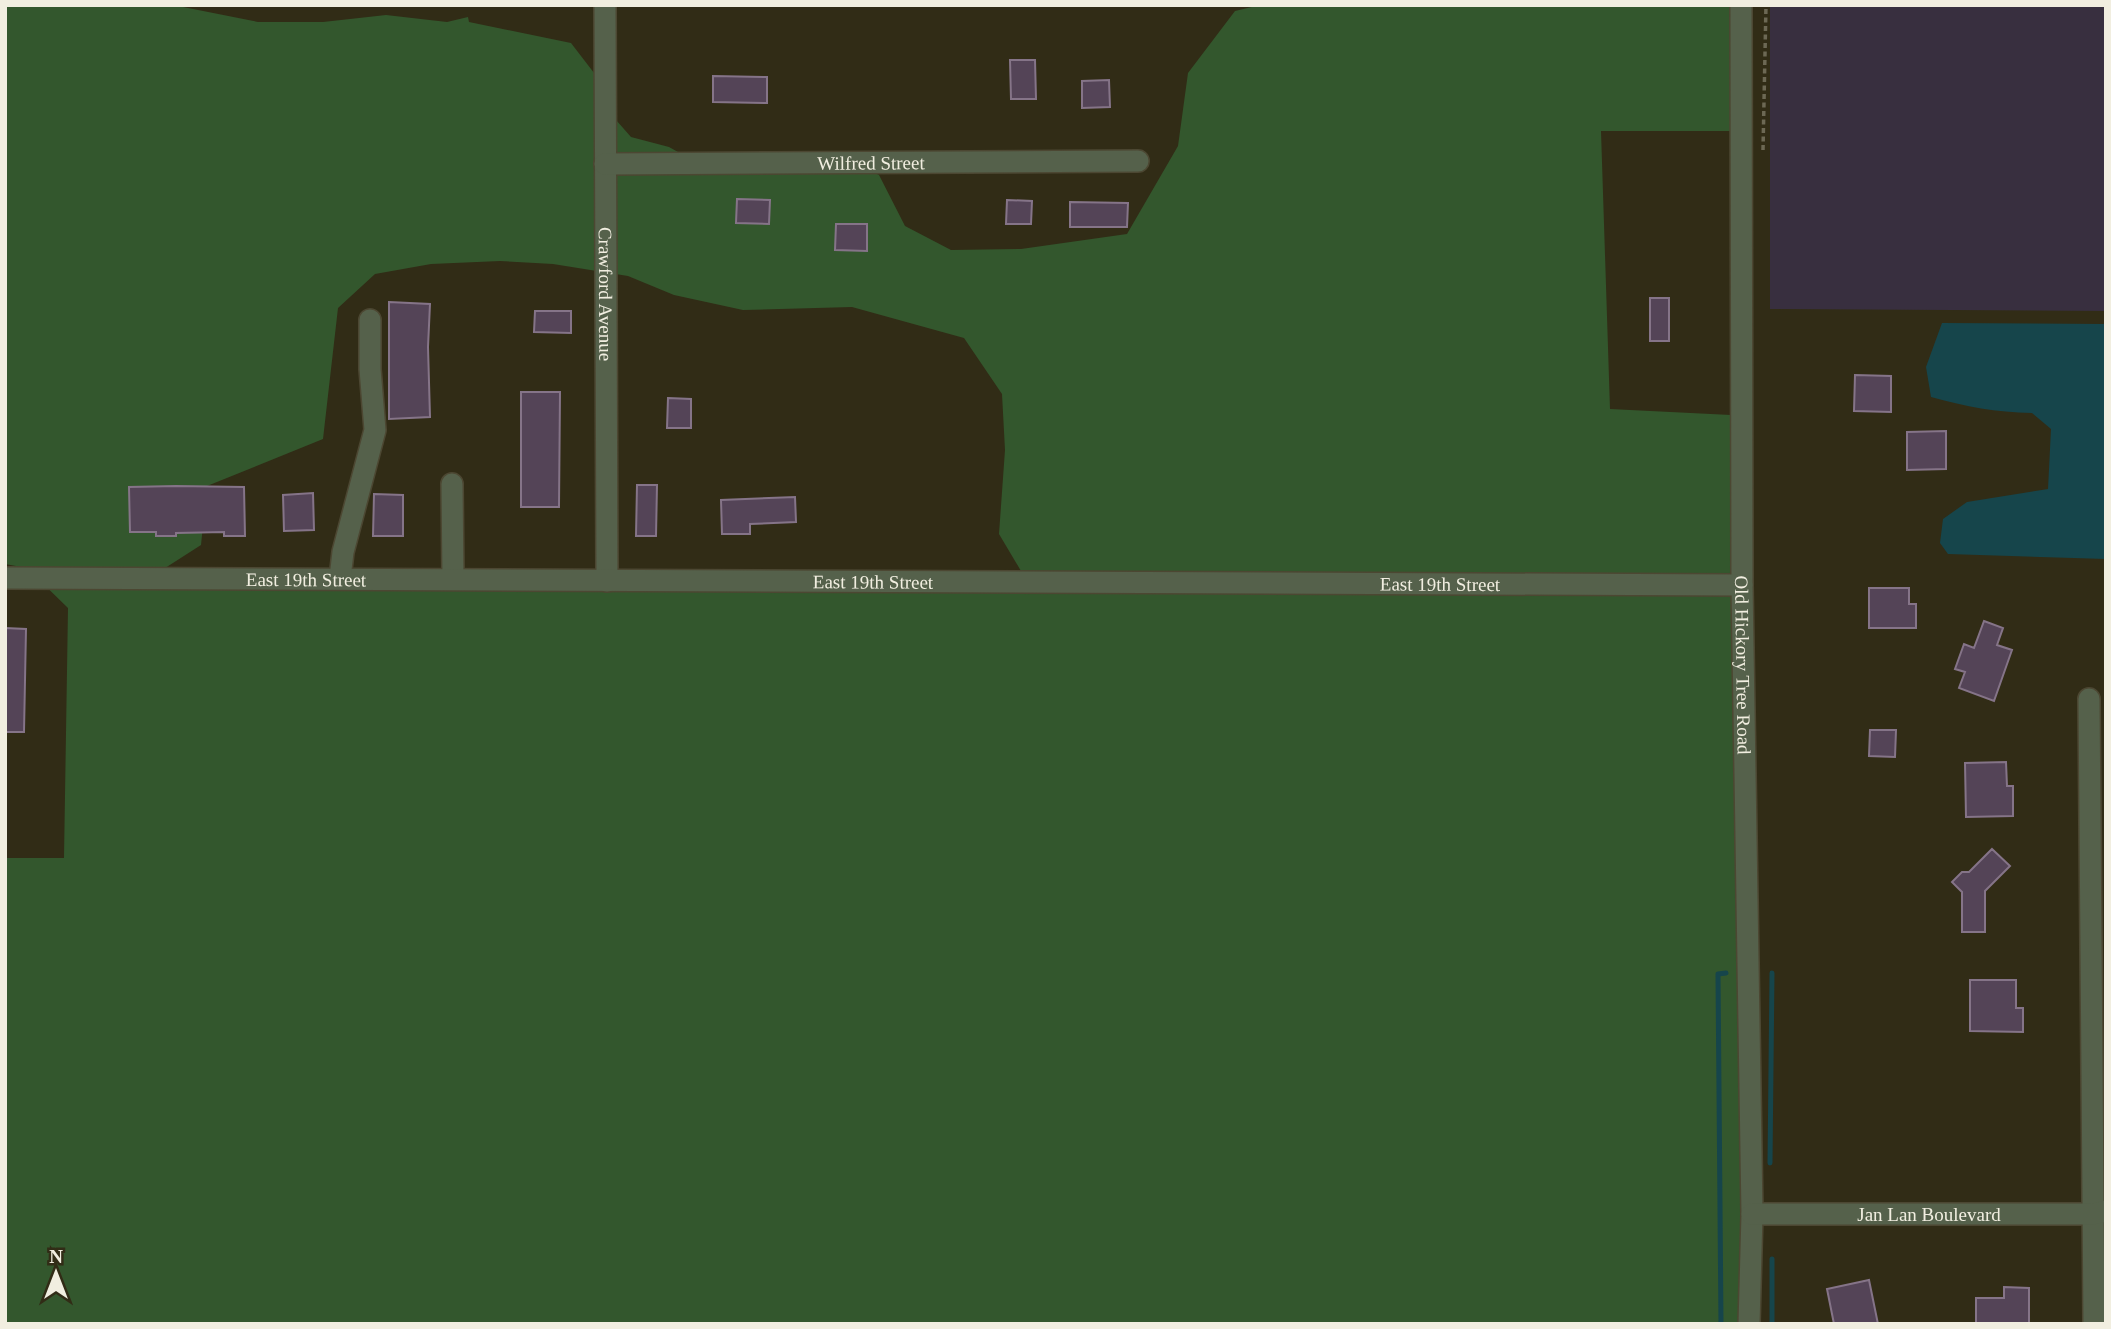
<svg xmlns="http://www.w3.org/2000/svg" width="2111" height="1329" viewBox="0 0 2111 1329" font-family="Georgia,serif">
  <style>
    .industrial { fill: #382f3f }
    .green { fill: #33572d; fill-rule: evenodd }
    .water { fill: #16454b }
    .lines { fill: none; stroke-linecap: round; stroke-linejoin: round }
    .stream { stroke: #16454b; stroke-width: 5 }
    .building { fill: #544457; stroke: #857488; stroke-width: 2 }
    .minor-casing { stroke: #4c4732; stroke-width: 24 }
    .path { stroke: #6c6854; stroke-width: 3.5; stroke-dasharray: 5 3.5; stroke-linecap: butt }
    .minor { stroke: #55614b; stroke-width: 21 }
    .labels { text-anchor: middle; stroke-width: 5; stroke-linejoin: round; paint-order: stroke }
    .street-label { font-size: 19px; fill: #f1eee0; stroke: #312c16 }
  </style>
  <rect width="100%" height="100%" fill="#312c16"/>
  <path class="industrial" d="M 1770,5 L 2106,5 L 2106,311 L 1770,309 Z"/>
  <path class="green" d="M 5,5 L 173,5 L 258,22 L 323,22 L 386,15 L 447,22 L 468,17 L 469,22 L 571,43 L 601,82 L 609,112 L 631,137 L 669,147 L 696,162 L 836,155 L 879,175 L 905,226 L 951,250 L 1021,249 L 1127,234 L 1178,146 L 1188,73 L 1235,11 L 1260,5 L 1731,5 L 1732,131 L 1601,131 L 1610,409 L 1731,415 L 1742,1214 L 1740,1324 L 5,1324 L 5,858 L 64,858 L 68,608 L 27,568 L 5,564 ZM 500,261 L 553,264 L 628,276 L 674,295 L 743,310 L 852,307 L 964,338 L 1002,394 L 1005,450 L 999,534 L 1021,571 L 162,570 L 201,545 L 207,486 L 323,439 L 338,308 L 375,274 L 431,264 Z"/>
  <path class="water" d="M 1942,323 L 2106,324 L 2106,559 L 1948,554 L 1940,543 L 1943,519 L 1967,502 L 2048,489 L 2051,429 L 2032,413 C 1995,412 1967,407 1931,397 L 1926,367 Z"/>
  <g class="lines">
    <path class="stream" d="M 1770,1163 L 1772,973
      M 1721,1324 L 1718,974 L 1726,973
      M 1772,1324 L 1772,1259"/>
  </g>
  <path class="building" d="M 1010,60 L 1035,60 L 1036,99 L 1011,99 Z
    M 713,76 L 767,77 L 767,103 L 713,102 Z
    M 1109,80 L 1110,107 L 1082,108 L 1082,81 Z
    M 737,199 L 770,200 L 769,224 L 736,223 Z
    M 1007,200 L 1032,201 L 1031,224 L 1006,224 Z
    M 1070,202 L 1128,203 L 1127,227 L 1070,227 Z
    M 836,224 L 867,224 L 867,251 L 835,250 Z
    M 1650,298 L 1669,298 L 1669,341 L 1650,341 Z
    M 389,302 L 430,304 L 428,347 L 430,417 L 389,419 Z
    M 535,311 L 571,311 L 571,333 L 534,332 Z
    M 1855,375 L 1891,376 L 1891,412 L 1854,411 Z
    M 521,392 L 560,392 L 559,507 L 521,507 Z
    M 668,398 L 691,399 L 691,428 L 667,428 Z
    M 1946,431 L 1946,469 L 1907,470 L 1907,432 Z
    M 637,485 L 657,485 L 656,536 L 636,536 Z
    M 176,486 L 244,487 L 245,536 L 224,536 L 224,532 L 176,533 L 176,536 L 156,536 L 156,532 L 130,532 L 129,487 Z
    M 313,493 L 314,530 L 284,531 L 283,495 Z
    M 374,494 L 403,495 L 403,536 L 373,536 Z
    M 795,497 L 796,522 L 750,524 L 750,534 L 722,534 L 721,500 Z
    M 1869,588 L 1909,588 L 1909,604 L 1916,604 L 1916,628 L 1869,628 Z
    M 1984,621 L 2003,628 L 1997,645 L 2012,650 L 1994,701 L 1959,688 L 1965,672 L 1955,669 L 1964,644 L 1974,648 Z
    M 5,628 L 26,629 L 24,732 L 5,732 Z
    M 1870,730 L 1896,730 L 1895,757 L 1869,756 Z
    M 2006,762 L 2007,786 L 2013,786 L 2013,816 L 1966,817 L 1965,763 Z
    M 1992,849 L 2010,866 L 1985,891 L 1985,932 L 1962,932 L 1962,892 L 1952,882 L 1962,872 L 1969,872 Z
    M 1970,980 L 2016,980 L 2016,1008 L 2023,1008 L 2023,1032 L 1970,1031 Z
    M 1869,1280 L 1878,1324 L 1834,1324 L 1827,1289 Z
    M 2004,1287 L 2029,1288 L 2029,1324 L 1976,1324 L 1976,1298 L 2004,1298 Z"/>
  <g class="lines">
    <g class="minor-casing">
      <g id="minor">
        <path id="s1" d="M 605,5 L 607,581"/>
        <path id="s2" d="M 1741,5 L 1742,585 L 1752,1214 L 1749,1324"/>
        <path id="s3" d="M 605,164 L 1138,161"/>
        <path d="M 452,484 L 453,579"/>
        <path id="s4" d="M 5,578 L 1742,585"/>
        <path d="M 340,578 L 343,552 L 375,430 L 370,369 L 370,320"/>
        <path d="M 2089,699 L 2094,1324"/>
        <path id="s5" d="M 1752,1214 L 2093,1214 L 2106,1211"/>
      </g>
    </g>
    <path class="path" d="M 1763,150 L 1766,5"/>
    <use href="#minor" class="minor"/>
  </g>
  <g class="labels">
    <g class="street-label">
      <text dy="7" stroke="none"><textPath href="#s3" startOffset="266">Wilfred Street</textPath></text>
      <text dy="7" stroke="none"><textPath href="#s1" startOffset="289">Crawford Avenue</textPath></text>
      <text dy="7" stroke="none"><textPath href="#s4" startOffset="301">East 19th Street</textPath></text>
      <text dy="7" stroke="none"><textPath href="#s4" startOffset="868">East 19th Street</textPath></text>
      <text dy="7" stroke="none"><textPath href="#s4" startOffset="1435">East 19th Street</textPath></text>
      <text dy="7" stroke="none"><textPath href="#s2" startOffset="660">Old Hickory Tree Road</textPath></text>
      <text dy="7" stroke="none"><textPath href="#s5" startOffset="177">Jan Lan Boulevard</textPath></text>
    </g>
  </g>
  <rect width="2111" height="1329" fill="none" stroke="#f1eee0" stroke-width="14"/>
  <g transform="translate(56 1273)" stroke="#312c16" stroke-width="5" paint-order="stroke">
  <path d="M0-5L12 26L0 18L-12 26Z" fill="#f1eee0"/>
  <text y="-10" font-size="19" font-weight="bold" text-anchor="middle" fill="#f1eee0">N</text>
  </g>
</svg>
